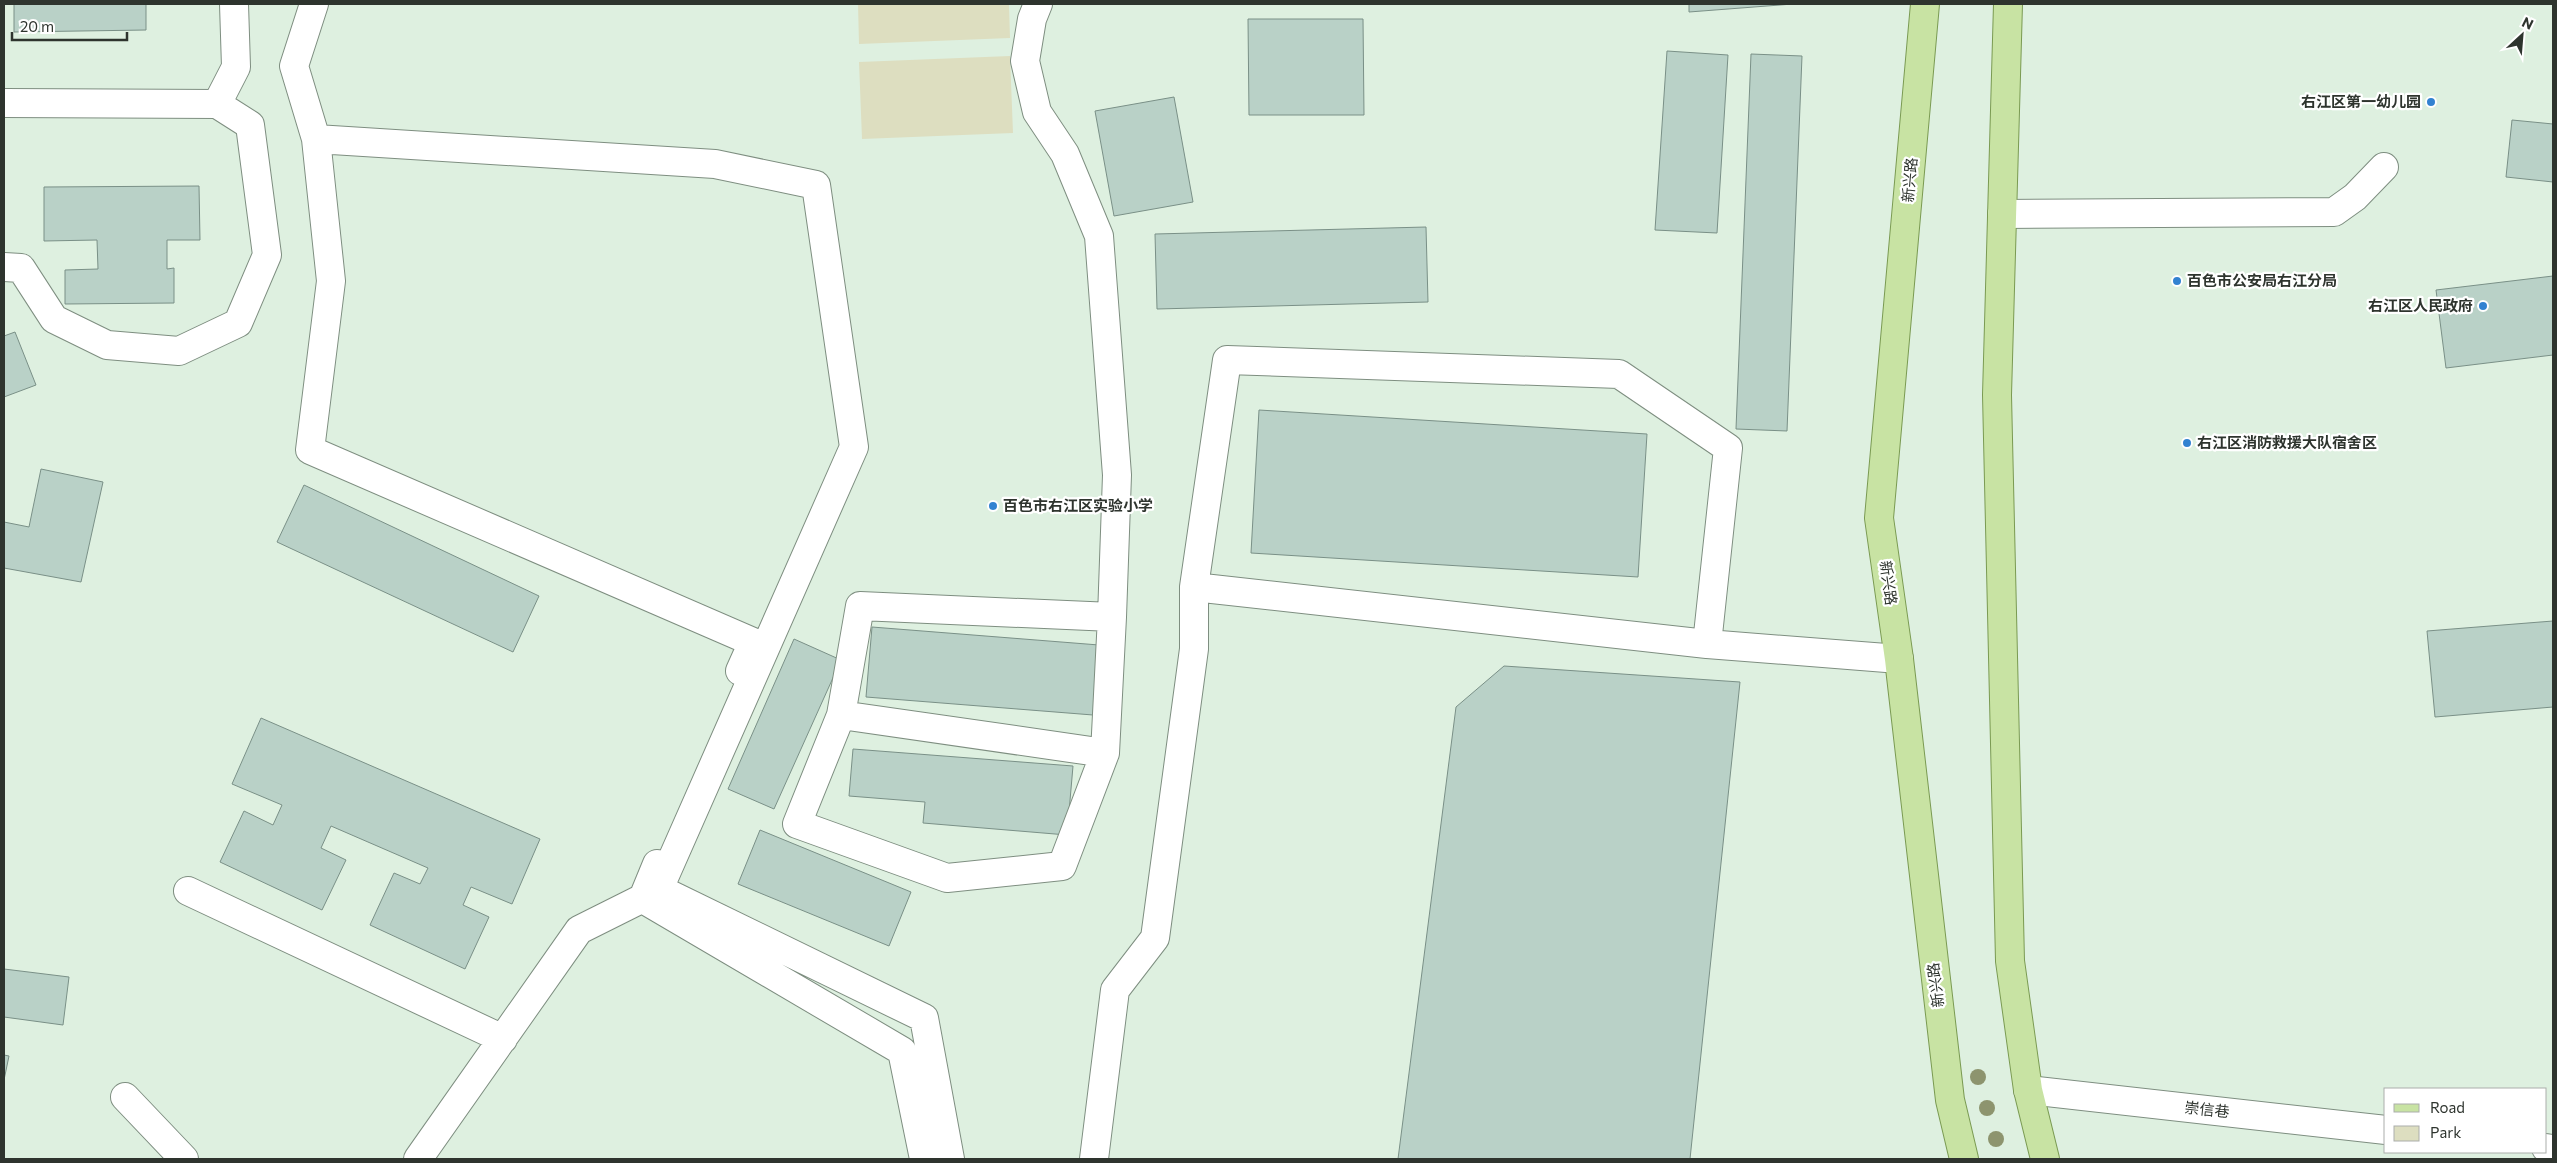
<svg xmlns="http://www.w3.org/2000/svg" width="2557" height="1163" viewBox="0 0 2557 1163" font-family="Commissioner,'Noto Sans SC',sans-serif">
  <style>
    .green { fill: #dddec0 }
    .building { fill: #b9d1c7; stroke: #7a9087 }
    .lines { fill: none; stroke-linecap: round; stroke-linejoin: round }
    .minor-casing { stroke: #7e8e80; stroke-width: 30 }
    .major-casing { stroke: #7a9a52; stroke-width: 30 }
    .minor { stroke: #fff; stroke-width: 28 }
    .major { stroke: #c8e3a3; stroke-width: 28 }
    .tree { fill: #8d946e }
    .poi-dot { fill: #3282d1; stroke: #fff; stroke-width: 2 }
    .labels { text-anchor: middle; stroke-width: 4.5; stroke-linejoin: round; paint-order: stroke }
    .poi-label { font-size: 15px; font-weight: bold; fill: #2e342e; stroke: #fff; text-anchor: start }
    .street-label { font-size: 15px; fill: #2e342e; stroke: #fff }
  </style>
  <rect width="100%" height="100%" fill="#def0e0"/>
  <path class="green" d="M 858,4 L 1009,4 L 1010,38 L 859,44 Z
    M 1010,56 L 1013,133 L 862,139 L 859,62 Z"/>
  <path class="building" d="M 14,4 L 146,4 L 146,30 L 14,32 Z
    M 1689,4 L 1793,4 L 1689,12 Z
    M 1248,19 L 1363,19 L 1364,115 L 1249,115 Z
    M 1667,51 L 1728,55 L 1717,233 L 1655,230 Z
    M 1751,54 L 1802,56 L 1787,431 L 1736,429 Z
    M 1174,97 L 1193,202 L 1114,216 L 1095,111 Z
    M 2512,120 L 2553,124 L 2553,182 L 2506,177 Z
    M 199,186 L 200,240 L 167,240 L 167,269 L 174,268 L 174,303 L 65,304 L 65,270 L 98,269 L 97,240 L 44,241 L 44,187 Z
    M 1426,227 L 1428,302 L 1157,309 L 1155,234 Z
    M 2553,276 L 2553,355 L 2446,368 L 2436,290 Z
    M 15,332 L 36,385 L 4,397 L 4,336 Z
    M 1259,410 L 1647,434 L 1638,577 L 1251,553 Z
    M 41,469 L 103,482 L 81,582 L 4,568 L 4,522 L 29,527 Z
    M 304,485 L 539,596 L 513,652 L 277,542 Z
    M 2553,621 L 2553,707 L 2435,717 L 2427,631 Z
    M 872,627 L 1099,645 L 1093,715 L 866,697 Z
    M 794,639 L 841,660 L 774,809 L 728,789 Z
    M 1504,666 L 1740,682 L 1690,1159 L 1398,1159 L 1456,707 Z
    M 261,718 L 540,839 L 512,904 L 471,887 L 463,905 L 489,917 L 465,969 L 370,925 L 394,873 L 420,884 L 428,868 L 331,826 L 321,848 L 346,860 L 322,910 L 220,862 L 244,811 L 273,825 L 282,805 L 232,784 Z
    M 853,749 L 1073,766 L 1067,835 L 923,823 L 925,802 L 849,796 Z
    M 760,830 L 911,892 L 889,946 L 738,884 Z
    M 4,969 L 69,977 L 63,1025 L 4,1017 Z
    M 4,1055 L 9,1056 L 4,1080 Z"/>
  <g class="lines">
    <g class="minor-casing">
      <path id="minor" d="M 314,4 L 294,66 L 316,139 L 331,281 L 310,450 L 753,642 L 740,671
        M 1038,4 L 1032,19 L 1025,61 L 1037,112 L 1065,154 L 1099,236 L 1117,475 L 1112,617
        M 4,103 L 219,104
        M 316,139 L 715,164 L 816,185 L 854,447 L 659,889 L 924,1018 L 950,1159
        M 2002,214 L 2334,212 L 2355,197 L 2384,167
        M 4,267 L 21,268 L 54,319 L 107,345 L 179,351 L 238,323 L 267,255 L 250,125 L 217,104 L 236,67 L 234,4
        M 1194,587 L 1227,360 L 1619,374 L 1728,448 L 1707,644
        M 860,606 L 1112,617 L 1105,753 L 1062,866 L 947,878 L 797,824 L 841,715 Z
        M 841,715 L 1105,753
        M 188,891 L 503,1039
        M 648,902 L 902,1051 L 924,1159
        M 2028,1090 L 2386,1130
        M 125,1097 L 184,1159
        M 2546,1148 L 2553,1149
        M 418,1159 L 579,930 L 643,898 L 657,864
        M 1094,1159 L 1115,990 L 1155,938 L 1194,649 L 1194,587 L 1707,644 L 1899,659"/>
    </g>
    <g class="major-casing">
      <path id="major" d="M 1925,4 L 1879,518 L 1899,659 L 1950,1100 L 1964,1159
        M 2008,4 L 1997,395 L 2010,961 L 2028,1090 L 2045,1159"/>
    </g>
    <use href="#minor" class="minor"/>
    <use href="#major" class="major"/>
  </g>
  <g class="tree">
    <circle cx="1978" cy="1077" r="8"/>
    <circle cx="1987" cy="1108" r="8"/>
    <circle cx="1996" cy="1139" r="8"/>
  </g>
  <g class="poi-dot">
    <circle cx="2431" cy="102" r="5"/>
    <circle cx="2177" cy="281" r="5"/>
    <circle cx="2483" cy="306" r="5"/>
    <circle cx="2187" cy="443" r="5"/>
    <circle cx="993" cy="506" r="5"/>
  </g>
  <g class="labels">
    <g class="poi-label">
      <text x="2421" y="107" text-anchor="end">右江区第一幼儿园</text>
      <text x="2187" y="286">百色市公安局右江分局</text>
      <text x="2473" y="311" text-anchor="end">右江区人民政府</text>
      <text x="2197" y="448">右江区消防救援大队宿舍区</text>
      <text x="1003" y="511">百色市右江区实验小学</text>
    </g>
    <g class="street-label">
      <text transform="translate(1910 180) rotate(-85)" y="5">新兴路</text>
      <text transform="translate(1888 583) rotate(82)" y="5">新兴路</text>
      <text transform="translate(1936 985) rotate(-97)" y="5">新兴路</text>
      <text transform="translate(2207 1110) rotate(6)" y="5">崇信巷</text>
    </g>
  </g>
  <rect width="2557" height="1163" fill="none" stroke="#2e342e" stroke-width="10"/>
  <rect x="2384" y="1088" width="162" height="65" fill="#ffffff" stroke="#abaeab"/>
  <rect x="2394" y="1104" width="25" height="8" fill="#c8e3a3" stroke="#abaeab"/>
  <text x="2430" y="1113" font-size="15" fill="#2e342e">Road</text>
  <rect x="2394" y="1126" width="25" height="15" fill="#dddec0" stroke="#abaeab"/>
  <text x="2430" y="1138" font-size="15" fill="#2e342e">Park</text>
  <g transform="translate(2522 35) rotate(26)" stroke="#ffffff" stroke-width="4" paint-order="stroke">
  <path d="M0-4L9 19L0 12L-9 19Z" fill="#2e342e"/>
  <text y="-8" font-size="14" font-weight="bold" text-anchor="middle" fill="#2e342e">N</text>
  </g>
  <path d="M12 32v8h115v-8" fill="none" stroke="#2e342e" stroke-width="2.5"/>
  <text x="20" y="32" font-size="15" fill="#2e342e" stroke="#ffffff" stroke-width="4" paint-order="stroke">20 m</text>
</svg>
